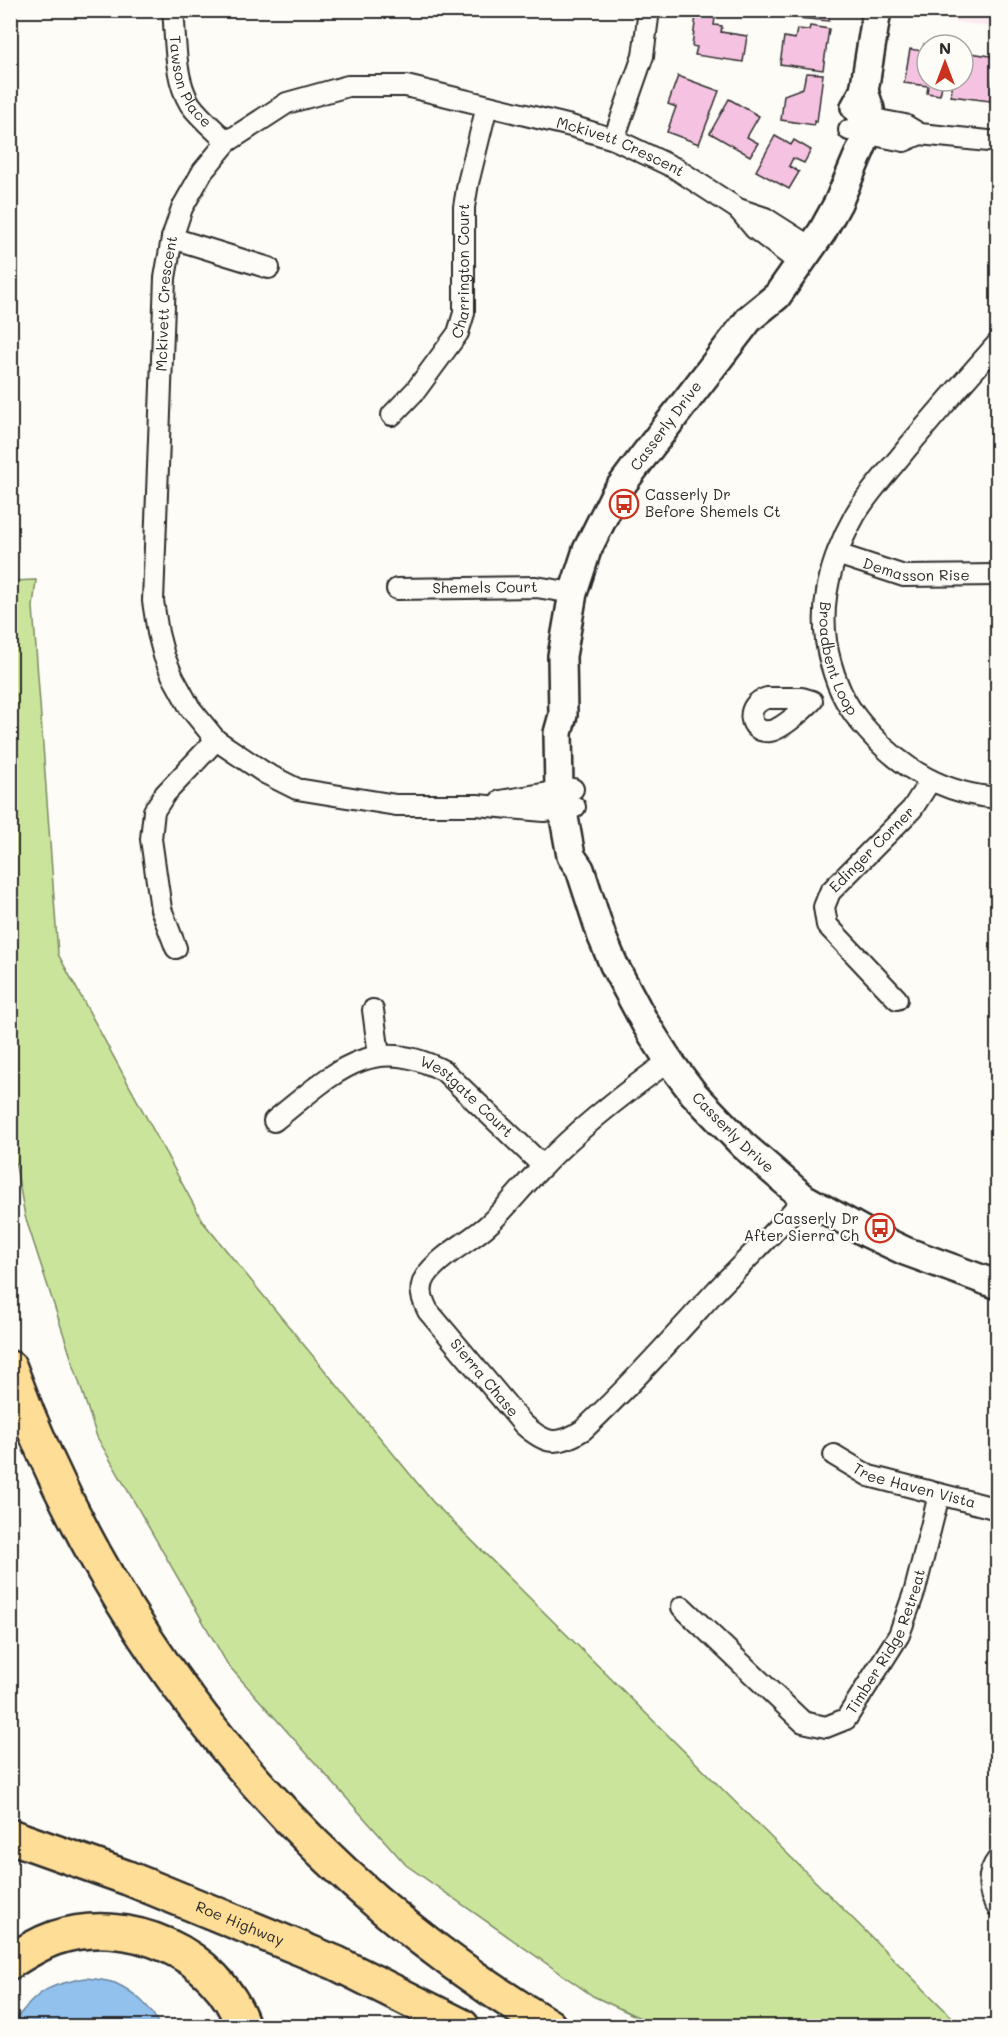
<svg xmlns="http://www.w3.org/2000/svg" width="1008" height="2037" viewBox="0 0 1008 2037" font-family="Mali,sans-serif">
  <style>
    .built { fill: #fbebf0 }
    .green { fill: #cae59b; stroke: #7a8863; stroke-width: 1.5 }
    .water { fill: #93c1ed; stroke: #69859f; stroke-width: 1.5 }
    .building { fill: #f5c3e1; stroke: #2b2b2b; stroke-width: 1.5 }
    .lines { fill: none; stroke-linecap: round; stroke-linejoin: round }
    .street-casing { stroke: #2b2b2b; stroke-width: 24 }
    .secondary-casing { stroke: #2b2b2b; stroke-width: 32 }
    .highway-casing { stroke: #2b2b2b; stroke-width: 38 }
    .street { stroke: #fdfcf7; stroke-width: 20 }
    .secondary { stroke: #fdfcf7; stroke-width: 27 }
    .highway { stroke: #fedd96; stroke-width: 33 }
    .labels { text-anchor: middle; stroke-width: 4.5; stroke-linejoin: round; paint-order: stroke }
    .street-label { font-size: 15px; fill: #2b2b2b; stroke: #fdfcf7 }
    .poi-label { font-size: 15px; fill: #2b2b2b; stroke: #fdfcf7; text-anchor: start }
  </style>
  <rect width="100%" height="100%" fill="#fdfcf7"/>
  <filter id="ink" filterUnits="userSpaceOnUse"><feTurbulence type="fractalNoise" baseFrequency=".0167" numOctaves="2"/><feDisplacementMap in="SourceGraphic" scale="12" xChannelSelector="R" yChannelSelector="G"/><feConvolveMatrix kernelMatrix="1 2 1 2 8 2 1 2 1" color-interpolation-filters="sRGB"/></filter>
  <g filter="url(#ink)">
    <path class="built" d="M 901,10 L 997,11 L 997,28 L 900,13 Z"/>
    <path class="green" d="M 36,580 L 33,607 L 58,954 L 203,1222 L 432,1501 L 961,2026 L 657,2026 L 593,1996 L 406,1865 L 228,1665 L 97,1437 L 25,1216 L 10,1133 L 10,581 Z"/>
    <path class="water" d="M 86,1978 C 95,1979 106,1980 115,1983 C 133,1991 153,2008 159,2026 L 15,2026 L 15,2020 C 39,1990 48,1985 86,1978 Z"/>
    <path class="building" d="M 789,10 L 830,10 L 829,21 L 788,17 Z
      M 696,16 L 715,18 L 714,25 L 722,26 L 721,32 L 747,36 L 743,62 L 695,55 L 697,47 L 692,46 Z
      M 810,26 L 829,29 L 823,70 L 780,64 L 784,37 L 795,39 L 797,29 L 809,30 Z
      M 924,44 L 930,45 L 927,45 L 927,81 L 943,81 L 940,95 L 927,93 L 928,86 L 904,83 L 910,49 L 922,51 Z
      M 963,52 L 997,57 L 990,101 L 951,96 L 953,81 L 963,81 Z
      M 806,73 L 823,74 L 817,122 L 814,121 L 814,125 L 781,120 L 784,95 L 803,88 Z
      M 678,76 L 719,91 L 699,144 L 667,132 L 676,107 L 668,104 Z
      M 729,99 L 759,116 L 747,137 L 758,143 L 750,156 L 710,133 Z
      M 775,136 L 791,145 L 794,140 L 811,150 L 804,163 L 793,158 L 789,166 L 799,172 L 789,189 L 756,171 Z"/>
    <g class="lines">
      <g class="street-casing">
        <g id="street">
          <path id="s1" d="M 173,10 C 176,40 174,78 190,104 C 200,118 215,130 227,142"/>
          <path d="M 857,116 L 905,125 L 920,134 L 998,142"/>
          <path d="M 849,130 L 904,141 L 920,134"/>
          <path d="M 614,139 L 643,56 L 649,10"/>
          <path d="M 738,209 L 755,229 L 801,264"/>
          <path d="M 172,238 L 269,268"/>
          <path id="s2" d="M 998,343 C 967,378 937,412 908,447 C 891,469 869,491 855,515 C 829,561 816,613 831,664 C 839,692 848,709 868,731 C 903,770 944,794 998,798"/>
          <path id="s3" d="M 392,415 L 416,390 L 458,333 L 464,313 L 464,207 L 468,183 L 487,106"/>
          <path id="s4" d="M 837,554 L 904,576 L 998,575"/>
          <path id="s5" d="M 397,589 L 536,587 L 573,593"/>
          <path d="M 767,698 L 802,698 L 812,701 C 804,709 781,730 770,731 C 748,734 744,704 767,698 Z"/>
          <path d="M 500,801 L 573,789"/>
          <path id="s6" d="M 575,807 L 544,811 L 477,805 L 396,805 L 297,789 L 265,773 L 216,740 L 190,708 L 173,677 L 164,656 L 158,633 L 153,601 L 165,278 L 172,238 L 182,208 L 203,171 L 227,142 L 287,103 L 348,86 L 406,86 L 571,126 L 614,139 L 675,168 L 738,209 L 765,218 L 812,248"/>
          <path d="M 176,948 L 161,909 L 151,839 L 154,811 L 165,794 L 216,740"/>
          <path id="s7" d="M 897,999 L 827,925 L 824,907 L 830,892 L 912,809 L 930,781"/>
          <path d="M 373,1010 L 379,1055"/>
          <path id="s8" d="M 669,1061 C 624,1093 580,1127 542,1167 C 524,1185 508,1206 489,1224 C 471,1241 439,1256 426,1276 C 418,1288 422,1299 428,1311 L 523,1424 C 545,1444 557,1447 583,1430 C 629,1387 670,1341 713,1294 C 743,1262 776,1232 804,1198"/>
          <path id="s9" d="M 274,1121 C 331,1076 369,1031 444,1071 L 543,1166"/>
          <path id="s10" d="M 834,1455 L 869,1476 L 998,1509"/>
          <path id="s11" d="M 682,1607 L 803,1722 L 826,1727 L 846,1719 L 899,1635 L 915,1590 L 939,1495"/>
          <path d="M 998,1859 C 986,1874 987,1893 998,1908"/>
        </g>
      </g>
      <g class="secondary-casing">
        <g id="secondary">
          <path id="s12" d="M 864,91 L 870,109 L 863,144 L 838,203 L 822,232 L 777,296 L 750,318 L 642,458 L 615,494 L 587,550 L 573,593 L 562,656 L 563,715 L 558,733 L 559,790 L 571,856 L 580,869 L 602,937 L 614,965 L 645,1023 L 669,1061 L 694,1094 L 743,1145 L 804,1198 L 867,1233 L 905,1251 L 998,1285"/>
          <path d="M 855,107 L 864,91 L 877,10"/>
        </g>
      </g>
      <g class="highway-casing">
        <g id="highway">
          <path d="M 10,1368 C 109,1641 299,1877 549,2026"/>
          <path id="s13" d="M 10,1836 L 128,1878 L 336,1963 L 462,2026"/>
          <path d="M 10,1962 C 24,1953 38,1944 55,1938 C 128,1914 217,1952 243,2026"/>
        </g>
      </g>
      <use href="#street" class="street"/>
      <use href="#secondary" class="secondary"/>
      <use href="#highway" class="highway"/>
    </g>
  </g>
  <defs>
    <g id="bus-ring" transform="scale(1.5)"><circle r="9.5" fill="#fdfcf7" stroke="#c8321e" stroke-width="1.5"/><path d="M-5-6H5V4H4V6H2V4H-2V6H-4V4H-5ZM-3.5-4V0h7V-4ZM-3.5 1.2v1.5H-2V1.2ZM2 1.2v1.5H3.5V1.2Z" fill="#c8321e"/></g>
  </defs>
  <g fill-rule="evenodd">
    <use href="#bus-ring" x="624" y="504"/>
    <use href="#bus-ring" x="880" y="1228"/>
  </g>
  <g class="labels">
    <g class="street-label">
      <text dy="5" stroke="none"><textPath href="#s1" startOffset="75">Tawson Place</textPath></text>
      <text dy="5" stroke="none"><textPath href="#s6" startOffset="1422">Mckivett Crescent</textPath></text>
      <text dy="5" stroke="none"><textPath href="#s3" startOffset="168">Charrington Court</textPath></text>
      <text dy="5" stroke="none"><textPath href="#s6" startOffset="828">Mckivett Crescent</textPath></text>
      <text transform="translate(666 426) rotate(-53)" y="5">Casserly Drive</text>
      <text dy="5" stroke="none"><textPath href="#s4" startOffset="82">Demasson Rise</textPath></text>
      <text dy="5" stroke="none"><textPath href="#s5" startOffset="88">Shemels Court</textPath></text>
      <text dy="5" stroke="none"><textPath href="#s2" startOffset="375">Broadbent Loop</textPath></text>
      <text dy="5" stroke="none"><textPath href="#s7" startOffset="196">Edinger Corner</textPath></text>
      <text dy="5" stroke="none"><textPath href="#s9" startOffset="226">Westgate Court</textPath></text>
      <text dy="5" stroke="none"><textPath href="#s12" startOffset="1185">Casserly Drive</textPath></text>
      <text dy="5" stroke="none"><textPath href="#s8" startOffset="450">Sierra Chase</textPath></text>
      <text dy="5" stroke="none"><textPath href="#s10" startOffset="87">Tree Haven Vista</textPath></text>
      <text dy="5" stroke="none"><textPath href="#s11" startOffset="300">Timber Ridge Retreat</textPath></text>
      <text dy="5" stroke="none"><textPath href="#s13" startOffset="246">Roe Highway</textPath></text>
    </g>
    <g class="poi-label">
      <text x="645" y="500">Casserly Dr<tspan x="645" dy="17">Before Shemels Ct</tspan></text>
      <text x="859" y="1224" text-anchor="end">Casserly Dr<tspan x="859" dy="17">After Sierra Ch</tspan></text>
    </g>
  </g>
  <rect width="1008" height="2037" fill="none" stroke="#fdfcf7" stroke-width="36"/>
  <rect x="18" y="18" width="972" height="2001" fill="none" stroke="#2b2b2b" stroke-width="2" filter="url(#ink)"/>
  <g transform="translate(945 63)"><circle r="28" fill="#fdfcf7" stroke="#a9a8a5" stroke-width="1.5"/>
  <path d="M0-4.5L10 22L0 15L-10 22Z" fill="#c8321e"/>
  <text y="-9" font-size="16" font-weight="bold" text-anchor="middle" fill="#2b2b2b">N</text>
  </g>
</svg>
